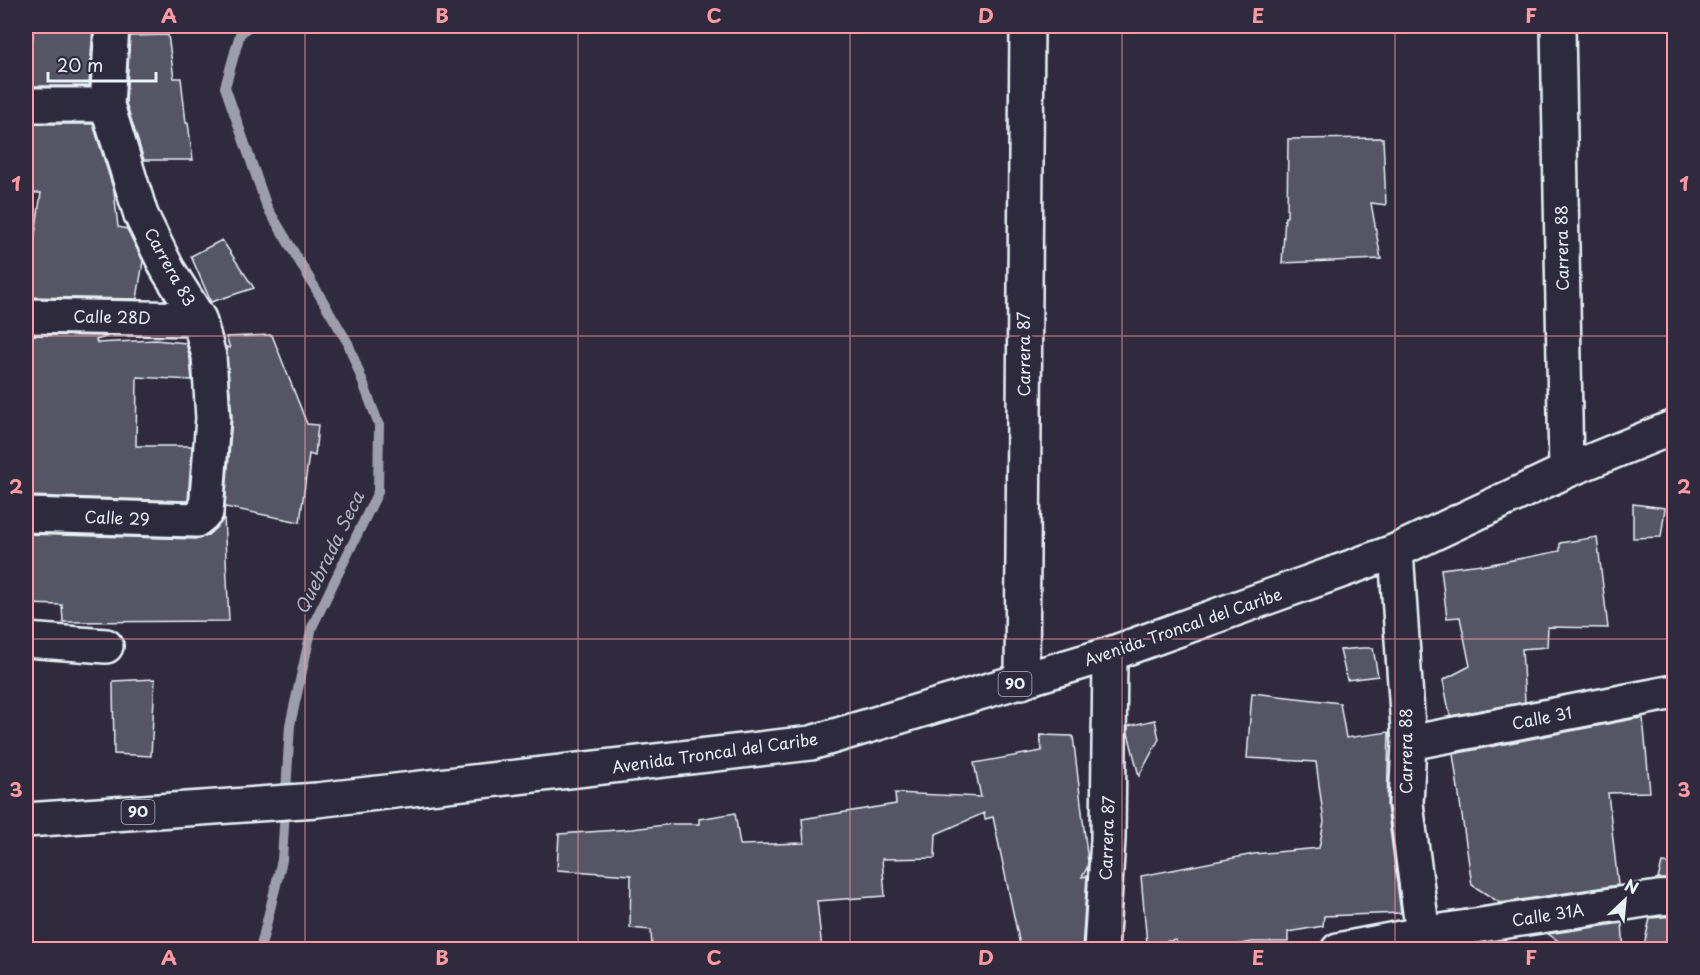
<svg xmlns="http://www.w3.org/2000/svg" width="1700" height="975" viewBox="0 0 1700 975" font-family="'Playpen Sans',sans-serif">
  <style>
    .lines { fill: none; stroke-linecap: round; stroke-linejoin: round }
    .stream { stroke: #9c9fab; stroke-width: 10 }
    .building { fill: #575565; stroke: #e8f1f8; stroke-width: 1.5 }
    .minor-casing { stroke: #e8f1f8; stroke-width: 38 }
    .highway-casing { stroke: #e8f1f8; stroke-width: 38 }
    .minor { stroke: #2f2a3d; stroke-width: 33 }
    .highway { stroke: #2f2a3d; stroke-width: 33 }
    .grid { fill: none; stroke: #ff9aa2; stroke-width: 1.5; stroke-opacity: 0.55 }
    .labels { text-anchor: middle; stroke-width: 4.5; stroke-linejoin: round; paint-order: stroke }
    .shield { fill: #2f2a3d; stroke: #b0b5c0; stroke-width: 1.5 }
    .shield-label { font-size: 15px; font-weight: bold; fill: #e8f1f8 }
    .street-label { font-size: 16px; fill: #e8f1f8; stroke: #2f2a3d }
    .water-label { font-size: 18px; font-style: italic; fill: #afb4be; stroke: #2f2a3d }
    .neatline { fill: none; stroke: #ff9aa2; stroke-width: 2 }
    .grid-label { font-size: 20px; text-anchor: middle; font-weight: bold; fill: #ff9aa2 }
  </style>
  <rect width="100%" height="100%" fill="#2f2a3d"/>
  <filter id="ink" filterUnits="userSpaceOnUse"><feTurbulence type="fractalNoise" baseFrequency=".0167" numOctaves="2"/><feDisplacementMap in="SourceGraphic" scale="12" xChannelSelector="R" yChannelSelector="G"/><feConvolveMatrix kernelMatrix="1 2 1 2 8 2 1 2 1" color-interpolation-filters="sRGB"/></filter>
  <g filter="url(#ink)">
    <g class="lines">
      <path class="stream" d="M 249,26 L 240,34 L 225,87 L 267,207 L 348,343 L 379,425 L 378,492 L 312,627 L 290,725 L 282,860 L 260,950"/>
    </g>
    <path class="building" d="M 33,26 L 93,26 L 89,86 L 26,86 L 26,38 L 33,38 Z
      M 168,35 L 174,78 L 181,78 L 186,123 L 188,123 L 193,160 L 144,160 L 126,103 L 130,36 Z
      M 26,124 L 93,124 L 114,191 L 118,227 L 127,229 L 143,261 L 137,299 L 26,297 L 41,193 L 26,193 Z
      M 1383,138 L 1386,205 L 1371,203 L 1381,259 L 1282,263 L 1285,217 L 1287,217 L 1288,139 Z
      M 222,240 L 254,288 L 211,302 L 191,256 Z
      M 26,335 L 109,336 L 96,340 L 97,343 L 155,340 L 186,343 L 190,359 L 192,380 L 137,377 L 136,446 L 192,446 L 188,501 L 26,496 Z
      M 272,335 L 307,424 L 318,425 L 315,456 L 309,454 L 300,522 L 225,507 L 232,417 L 226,347 L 230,348 L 226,337 Z
      M 1633,504 L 1665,508 L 1661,537 L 1633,538 Z
      M 224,516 L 229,621 L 63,622 L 62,605 L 26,604 L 26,534 L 195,539 L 208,535 L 218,526 Z
      M 1597,537 L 1608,628 L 1548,627 L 1547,647 L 1522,649 L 1525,702 L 1450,716 L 1443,680 L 1470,666 L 1460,617 L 1447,618 L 1441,569 L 1481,564 L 1481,566 L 1560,551 L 1560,543 Z
      M 1361,648 L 1373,648 L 1378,676 L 1347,680 L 1340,650 Z
      M 155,679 L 151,756 L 114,754 L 113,681 Z
      M 1252,693 L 1340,703 L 1346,738 L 1389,732 L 1387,806 L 1401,913 L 1324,916 L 1323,926 L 1288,932 L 1288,942 L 1252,942 L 1207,950 L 1177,950 L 1176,940 L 1147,944 L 1141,876 L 1254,854 L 1319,848 L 1324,822 L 1316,762 L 1247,758 Z
      M 1643,718 L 1650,792 L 1608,793 L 1618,885 L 1500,903 L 1472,885 L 1453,754 L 1633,719 Z
      M 1155,720 L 1159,739 L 1139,776 L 1128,733 L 1128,726 Z
      M 1040,735 L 1073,736 L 1088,862 L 1087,868 L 1082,877 L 1087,876 L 1082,950 L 1021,950 L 993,817 L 985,819 L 984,813 L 936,834 L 935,858 L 882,859 L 885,896 L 817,901 L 822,950 L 652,950 L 651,930 L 630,928 L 631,875 L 557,870 L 559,834 L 632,829 L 673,824 L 699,824 L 699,819 L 735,813 L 740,845 L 804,843 L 802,819 L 896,804 L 895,793 L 981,797 L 974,763 L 1042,751 Z
      M 1662,863 L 1674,864 L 1674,879 L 1658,879 Z
      M 1674,916 L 1674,950 L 1643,950 L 1650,918 Z
      M 1622,923 L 1624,950 L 1572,950 L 1548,934 Z"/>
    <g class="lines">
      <g class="minor-casing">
        <path id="minor" d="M 1558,26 L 1566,471
          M 26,105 L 107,105
          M 26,316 L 199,319
          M 26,515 L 196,520 L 206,512 L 213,418 L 209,356 L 199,319 L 168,270 L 141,215 L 107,105 L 112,26
          M 1396,551 L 1409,743 L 1406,804 L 1425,950
          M 26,640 L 106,646
          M 1022,682 L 1027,26
          M 1409,743 L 1674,692
          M 1101,950 L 1108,839 L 1110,654
          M 1338,950 L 1422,934 L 1658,898 L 1674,897"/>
      </g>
      <g class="highway-casing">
        <path id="highway" d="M 26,820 L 317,800 L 811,743 L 1110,654 L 1396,551 L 1566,471 L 1674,427"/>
      </g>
      <use href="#minor" class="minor"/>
      <use href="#highway" class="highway"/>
    </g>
  </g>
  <path class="grid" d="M 305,26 L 305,950M 578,26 L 578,950M 850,26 L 850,950M 1122,26 L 1122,950M 1395,26 L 1395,950M 26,336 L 1674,336M 26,639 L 1674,639"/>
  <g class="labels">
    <g class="shield">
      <rect x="998.5" y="672" width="33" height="24" rx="4.5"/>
      <rect x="121.5" y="800" width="33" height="24" rx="4.5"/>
    </g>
    <g class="shield-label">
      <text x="1015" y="689">90</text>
      <text x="138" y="817">90</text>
    </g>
    <g class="street-label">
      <text transform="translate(1562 248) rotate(-91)" y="6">Carrera 88</text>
      <text transform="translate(170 267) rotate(61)" y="6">Carrera 83</text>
      <text transform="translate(112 317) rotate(1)" y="6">Calle 28D</text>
      <text transform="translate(1024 354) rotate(-90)" y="6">Carrera 87</text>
      <text transform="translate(117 518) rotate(2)" y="6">Calle 29</text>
      <text transform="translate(1183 627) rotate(-19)" y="6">Avenida Troncal del Caribe</text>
      <text transform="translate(1542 718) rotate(-11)" y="6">Calle 31</text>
      <text transform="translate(1406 751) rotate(-90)" y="6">Carrera 88</text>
      <text transform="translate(715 753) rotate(-8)" y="6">Avenida Troncal del Caribe</text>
      <text transform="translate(1107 838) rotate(-88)" y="6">Carrera 87</text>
      <text transform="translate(1548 915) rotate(-9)" y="6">Calle 31A</text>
    </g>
    <g class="water-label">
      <text transform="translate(330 553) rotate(-64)" y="6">Quebrada Seca</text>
    </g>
  </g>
  <rect width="1700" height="975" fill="none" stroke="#2f2a3d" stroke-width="66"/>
  <g transform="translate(1625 900) rotate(26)" stroke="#2f2a3d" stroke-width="4.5" paint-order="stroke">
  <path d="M0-4.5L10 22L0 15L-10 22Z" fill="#e8f1f8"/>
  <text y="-9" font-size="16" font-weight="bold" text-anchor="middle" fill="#e8f1f8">N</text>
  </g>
  <path d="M48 72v9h108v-9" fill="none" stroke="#e8f1f8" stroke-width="3"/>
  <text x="57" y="72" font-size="18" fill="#e8f1f8" stroke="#2f2a3d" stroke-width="4.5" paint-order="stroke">20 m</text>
  <rect x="33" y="33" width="1634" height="909" class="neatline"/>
  <g class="grid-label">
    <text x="169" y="23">A</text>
    <text x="442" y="23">B</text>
    <text x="714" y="23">C</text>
    <text x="986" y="23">D</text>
    <text x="1258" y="23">E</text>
    <text x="1531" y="23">F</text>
    <text x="16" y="191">1</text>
    <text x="1684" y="191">1</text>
    <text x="16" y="494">2</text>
    <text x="1684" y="494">2</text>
    <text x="16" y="797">3</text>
    <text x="1684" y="797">3</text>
    <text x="169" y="965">A</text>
    <text x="442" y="965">B</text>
    <text x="714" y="965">C</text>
    <text x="986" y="965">D</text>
    <text x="1258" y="965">E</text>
    <text x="1531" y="965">F</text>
  </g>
</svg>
